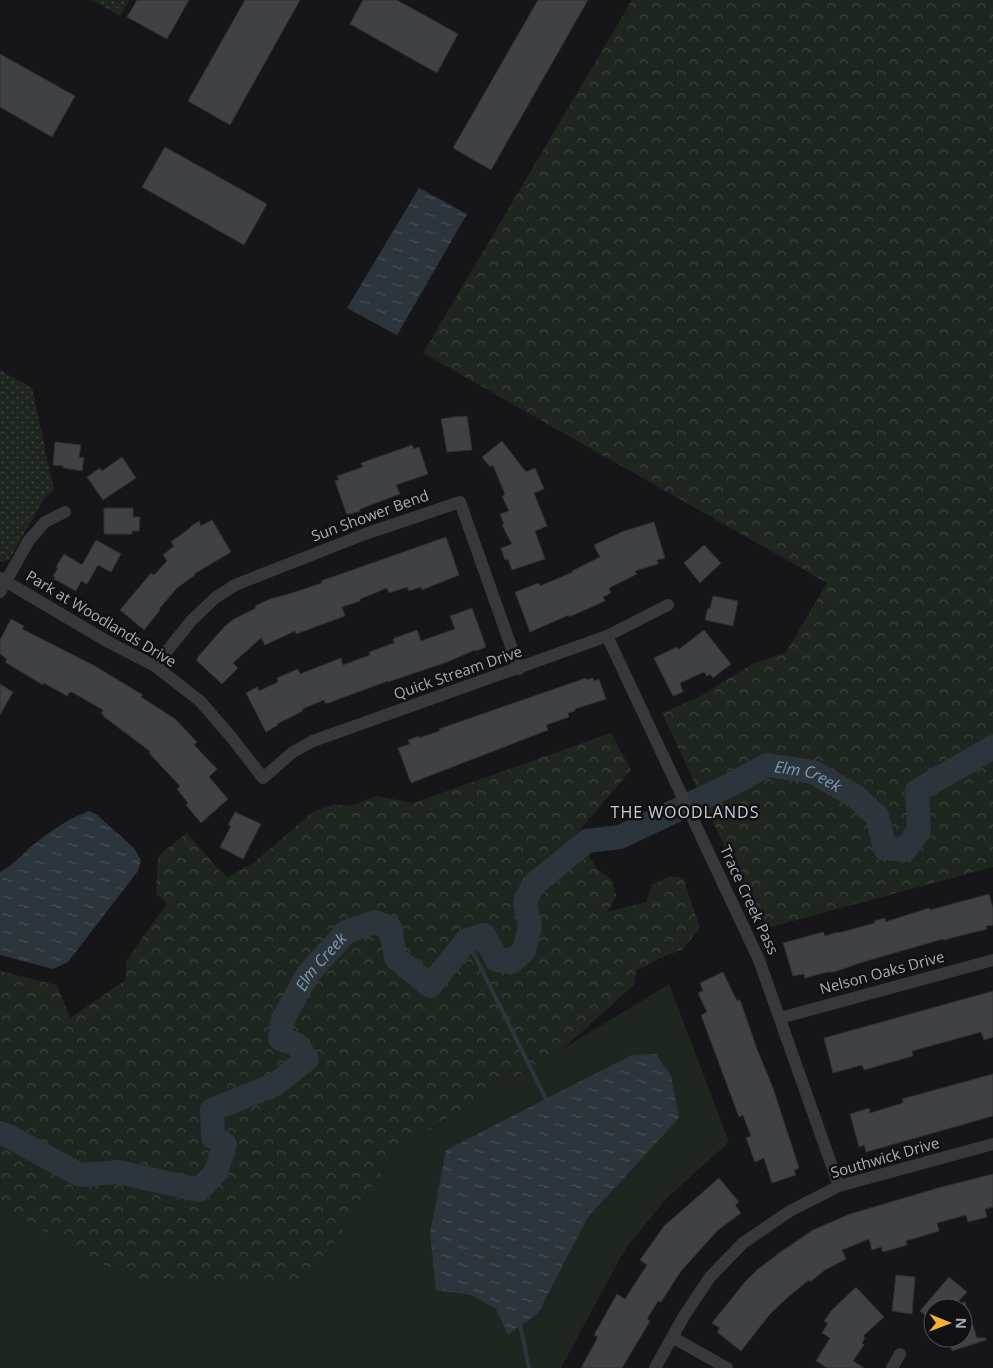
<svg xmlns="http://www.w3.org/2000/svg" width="993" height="1368" viewBox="0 0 993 1368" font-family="'Open Sans',sans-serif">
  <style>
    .green { fill: #1e261f }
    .forest { fill: url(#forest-crowns) }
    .park { fill: url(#park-dots) }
    .water { fill: url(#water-ripples) }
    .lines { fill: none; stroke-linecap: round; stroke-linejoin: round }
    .stream { stroke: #2c353c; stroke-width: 4 }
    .river { stroke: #2c353c; stroke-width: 24 }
    .building { fill: #404145; stroke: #303034 }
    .street { stroke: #37383d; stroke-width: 12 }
    .labels { text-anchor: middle; stroke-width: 5; stroke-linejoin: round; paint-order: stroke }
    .street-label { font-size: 15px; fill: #a8adb8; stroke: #111113 }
    .water-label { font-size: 16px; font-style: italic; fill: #7f9bb3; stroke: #111113 }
    .neighbourhood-label { font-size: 16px; letter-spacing: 1px; fill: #c9ccd4; stroke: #111113 }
  </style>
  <defs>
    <pattern id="forest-crowns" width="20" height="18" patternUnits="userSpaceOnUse" patternTransform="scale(1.25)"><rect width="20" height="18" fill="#1e261f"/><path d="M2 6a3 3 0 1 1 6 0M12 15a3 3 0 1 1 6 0" fill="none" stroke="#3c433d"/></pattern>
    <pattern id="park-dots" width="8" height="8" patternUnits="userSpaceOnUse" patternTransform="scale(1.25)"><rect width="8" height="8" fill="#1e261f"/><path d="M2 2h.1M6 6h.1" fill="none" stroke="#3c433d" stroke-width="1.8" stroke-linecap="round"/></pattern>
    <pattern id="water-ripples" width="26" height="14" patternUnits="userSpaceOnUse" patternTransform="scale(1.25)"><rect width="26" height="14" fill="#2c353c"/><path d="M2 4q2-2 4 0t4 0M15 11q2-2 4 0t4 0" fill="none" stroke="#485056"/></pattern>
  </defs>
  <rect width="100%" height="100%" fill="#161618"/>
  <path class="green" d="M 669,984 L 729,1142 L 665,1200 L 624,1251 L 561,1368 L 0,1368 L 0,1206 L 129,1279 L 308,1282 L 398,1149 Z"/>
  <path class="forest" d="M 632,0 L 993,0 L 993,867 L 763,929 L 662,713 L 699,697 L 752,664 L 786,652 L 827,583 L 423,353 Z
    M 611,733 L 631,770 L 580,830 L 579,839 L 597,869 L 613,881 L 616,896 L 607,912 L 646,902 L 652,885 L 670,876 L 683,878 L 700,928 L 683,949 L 663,957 L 636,971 L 634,985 L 565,1047 L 398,1149 L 308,1282 L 129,1279 L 0,1206 L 0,971 L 57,985 L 70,1018 L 126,980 L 126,961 L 167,903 L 156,894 L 158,856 L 187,833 L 219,870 L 227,877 L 253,863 L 314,811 L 335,804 L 350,806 L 377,796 L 413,803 Z"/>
  <path class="park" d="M 92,0 L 129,0 L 120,16 Z
    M 0,370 L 32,388 L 54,490 L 44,499 L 9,560 L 0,562 Z"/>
  <path class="water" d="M 419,188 L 467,214 L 397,335 L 347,308 Z
    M 89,811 L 96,814 L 134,848 L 141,860 L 138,871 L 68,962 L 53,969 L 0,955 L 0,872 C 15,864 22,854 34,844 C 51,831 69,818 89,811 Z
    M 656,1054 L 671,1076 L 679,1118 L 588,1217 L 538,1313 L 508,1335 L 496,1309 L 471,1295 L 436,1290 L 430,1233 L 446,1150 L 632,1055 Z"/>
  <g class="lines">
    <path class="stream" d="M 467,940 L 546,1099 L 545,1103
      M 520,1324 L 529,1368"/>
    <path class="river" id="s1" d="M 0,1133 L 12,1138 L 80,1175 L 118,1172 L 199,1190 L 216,1172 L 225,1144 L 213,1137 L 212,1110 L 276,1084 L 307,1059 L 296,1044 L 280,1039 L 283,1019 L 308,974 L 346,932 L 375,922 L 390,928 L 396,958 L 430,986 L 467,940 L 484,935 L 497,960 L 511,962 L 524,951 L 530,926 L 525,903 L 533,885 L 587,841 L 620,837 L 730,785 L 767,765 L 813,772 L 855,796 L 877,816 L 885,848 L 905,850 L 919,830 L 917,791 L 993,747"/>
  </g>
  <path class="building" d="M 137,0 L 189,0 L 167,39 L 127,17 Z
    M 245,0 L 300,0 L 230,125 L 188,101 Z
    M 363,0 L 397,0 L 458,34 L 437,73 L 350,24 Z
    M 538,0 L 588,0 L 491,170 L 453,148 Z
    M 0,54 L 75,96 L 52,137 L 0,107 Z
    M 165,147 L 267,204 L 244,245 L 142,187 Z
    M 459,416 L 459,417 L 467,416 L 472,450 L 447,452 L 441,419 Z
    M 502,441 L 526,472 L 535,468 L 544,489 L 534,493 L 547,526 L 535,531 L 545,559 L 512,570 L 508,559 L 505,560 L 501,548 L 512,544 L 502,525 L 504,524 L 500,514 L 509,511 L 502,496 L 505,494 L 493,465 L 490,467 L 482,457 Z
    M 55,442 L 81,445 L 79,457 L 84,458 L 82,471 L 63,468 L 63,466 L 53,465 Z
    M 412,445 L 414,449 L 419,447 L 428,474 L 396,485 L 400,494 L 360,509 L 360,511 L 347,515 L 335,481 L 339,480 L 337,476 L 363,467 L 361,463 Z
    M 122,457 L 136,478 L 103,500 L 87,477 L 100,468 L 102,471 Z
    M 104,508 L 133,508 L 133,517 L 140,517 L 139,531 L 132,531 L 132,534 L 104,534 Z
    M 212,520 L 231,552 L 194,574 L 195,575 L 177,588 L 159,609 L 160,610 L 144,630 L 120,610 L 151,573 L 154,575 L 167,561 L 163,555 L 174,546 L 171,542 L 190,528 L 190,527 L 199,521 L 201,526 Z
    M 654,522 L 665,558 L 657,560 L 658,564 L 635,571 L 637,574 L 609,588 L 611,593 L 603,597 L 605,601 L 569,617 L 569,615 L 530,632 L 515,592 L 539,583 L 540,586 L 573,572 L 572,571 L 600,557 L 594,545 L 624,531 Z
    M 446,537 L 459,575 L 422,590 L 421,587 L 409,591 L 407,587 L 389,593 L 387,588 L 360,599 L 360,601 L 342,607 L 345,616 L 296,634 L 295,631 L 265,645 L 261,638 L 233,663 L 238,668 L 222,684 L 196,660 L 198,659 L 197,658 L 225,626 L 234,619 L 256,608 L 255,606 L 270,599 L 292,593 L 322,583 L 321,581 Z
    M 96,540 L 121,554 L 111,572 L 98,565 L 87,584 L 81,581 L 76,591 L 54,579 L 55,577 L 53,576 L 58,568 L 56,567 L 64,554 L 82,565 Z
    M 704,545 L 721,563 L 700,583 L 684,563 Z
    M 713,596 L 738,601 L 733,626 L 705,620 L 708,608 L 710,609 Z
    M 472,608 L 486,647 L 476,651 L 475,650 L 447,662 L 388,682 L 388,681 L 328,703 L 325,703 L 324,700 L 302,709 L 303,711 L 277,724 L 278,725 L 266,732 L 246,693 L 257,687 L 259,691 L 278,682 L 277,678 L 298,669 L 300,674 L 341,658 L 343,665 L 370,655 L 369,652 L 394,643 L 393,639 L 395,638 L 417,630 L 421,641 L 455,629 L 450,616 Z
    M 11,619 L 24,626 L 22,629 L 93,665 L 143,695 L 141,697 L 175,719 L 197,742 L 194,745 L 217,769 L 209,777 L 228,799 L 201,823 L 186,805 L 188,803 L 177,789 L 180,786 L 149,753 L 151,752 L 103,716 L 104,715 L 101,714 L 103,710 L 72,692 L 70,692 L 67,696 L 44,683 L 43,685 L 5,662 L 7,659 L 0,654 L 0,640 Z
    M 704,630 L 731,664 L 713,678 L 710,674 L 707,676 L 704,672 L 680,683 L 683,692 L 673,696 L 654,658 L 677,647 L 678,650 Z
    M 586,678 L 587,680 L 593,678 L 594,681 L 599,679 L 606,699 L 575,709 L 575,711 L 568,713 L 569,717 L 546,725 L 548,730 L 411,783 L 398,748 L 410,744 L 408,740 L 419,736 L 419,738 L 440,731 L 439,729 Z
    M 0,684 L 13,692 L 0,715 Z
    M 235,812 L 261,824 L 243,859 L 220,847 L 231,826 L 228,825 Z
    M 989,894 L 993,908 L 993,925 L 986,926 L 987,929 L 951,938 L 944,940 L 943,939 L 863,962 L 834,972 L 827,972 L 805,978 L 804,974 L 793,976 L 783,943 L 823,932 L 825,936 L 838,932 L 838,933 L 875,923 L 874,921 L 885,918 L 885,922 L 929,908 L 930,910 Z
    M 723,972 L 737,1001 L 740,1000 L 757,1049 L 773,1088 L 799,1168 L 794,1170 L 796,1175 L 772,1183 L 764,1158 L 755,1162 L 746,1138 L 751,1136 L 743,1115 L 739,1117 L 701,1015 L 707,1012 L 698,993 L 703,991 L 700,983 Z
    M 993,991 L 993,1037 L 984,1040 L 981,1032 L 912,1051 L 913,1056 L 864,1070 L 862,1065 L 833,1073 L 824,1038 Z
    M 993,1074 L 993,1116 L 866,1152 L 864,1145 L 859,1147 L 850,1114 L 869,1108 L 870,1113 L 903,1103 L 902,1099 Z
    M 993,1174 L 993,1207 L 985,1209 L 987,1217 L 968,1222 L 966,1215 L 937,1223 L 939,1231 L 906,1241 L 907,1245 L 883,1252 L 881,1247 L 872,1250 L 869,1239 L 842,1250 L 846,1259 L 825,1270 L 810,1282 L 809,1280 L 788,1297 L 770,1314 L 741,1351 L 717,1332 L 720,1328 L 712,1323 L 744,1283 L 757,1270 L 779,1253 L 813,1230 L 850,1214 L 938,1188 Z
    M 719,1178 L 739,1202 L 735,1205 L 741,1213 L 718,1230 L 681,1271 L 661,1302 L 658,1301 L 647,1319 L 650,1321 L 622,1368 L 581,1368 L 598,1337 L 594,1335 L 617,1294 L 625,1299 L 647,1265 L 640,1260 L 664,1226 Z
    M 896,1275 L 915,1277 L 912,1314 L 892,1311 Z
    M 949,1277 L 967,1292 L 952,1308 L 933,1308 L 933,1322 L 920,1311 Z
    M 856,1287 L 884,1317 L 863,1336 L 865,1338 L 862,1343 L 864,1345 L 853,1361 L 864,1368 L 827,1368 L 816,1361 L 830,1338 L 822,1333 L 828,1323 L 824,1321 L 832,1310 Z
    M 963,1302 L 965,1302 L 977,1338 L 986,1338 L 986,1340 L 952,1351 L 948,1338 L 963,1338 Z"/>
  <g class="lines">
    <path class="street" d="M 0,578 L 110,643 L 155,666 L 200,701 L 232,738 L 263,778 L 293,752 L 313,741 L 607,636 L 668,605
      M 0,592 L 29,540 L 45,522 L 65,512
      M 607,636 L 759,960 L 839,1186
      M 155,666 L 191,621 L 215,598 L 235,585 L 365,534 L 460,502 L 519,669
      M 780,1018 L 993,960
      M 672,1337 L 727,1368
      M 655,1368 L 684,1316 L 710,1277 L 743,1243 L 790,1211 L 839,1186 L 993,1144
      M 892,1368 L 900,1354"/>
  </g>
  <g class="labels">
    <g class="street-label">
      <text transform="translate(370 516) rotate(-20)" y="5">Sun Shower Bend</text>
      <text transform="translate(101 619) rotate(31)" y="5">Park at Woodlands Drive</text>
      <text transform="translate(458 673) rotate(-19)" y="5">Quick Stream Drive</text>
      <text transform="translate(749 900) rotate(65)" y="5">Trace Creek Pass</text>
      <text transform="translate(882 973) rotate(-15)" y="5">Nelson Oaks Drive</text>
      <text transform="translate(885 1158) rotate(-16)" y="5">Southwick Drive</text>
    </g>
    <g class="water-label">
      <text dy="6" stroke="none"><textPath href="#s1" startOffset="1215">Elm Creek</textPath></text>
      <text dy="6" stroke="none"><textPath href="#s1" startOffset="540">Elm Creek</textPath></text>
    </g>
    <g class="neighbourhood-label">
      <text x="685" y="818">THE WOODLANDS</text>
    </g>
  </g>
  <g transform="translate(948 1323) rotate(91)"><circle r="24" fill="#111113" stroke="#4d4f55"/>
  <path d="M0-4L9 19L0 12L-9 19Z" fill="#f2b134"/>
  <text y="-8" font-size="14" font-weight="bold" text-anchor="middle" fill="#a8adb8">N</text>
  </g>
</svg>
